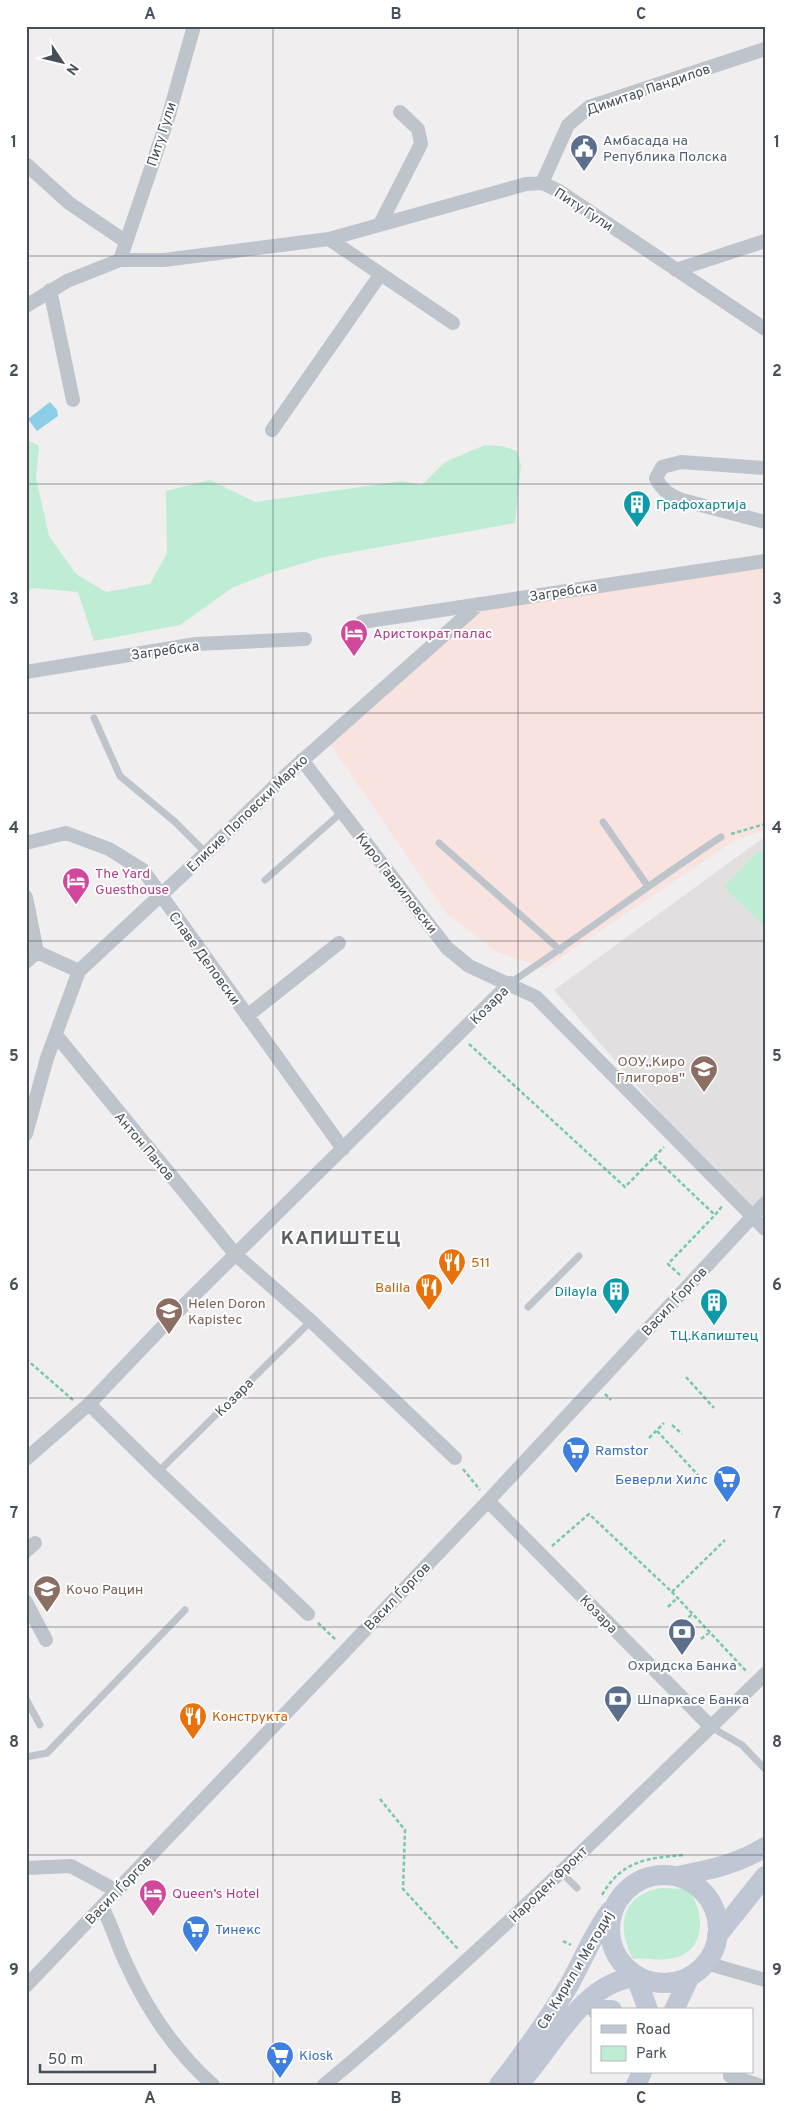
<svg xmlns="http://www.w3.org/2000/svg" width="791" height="2111" viewBox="0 0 791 2111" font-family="Overpass,sans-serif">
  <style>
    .education { fill: #e1dfdf }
    .medical { fill: #f9e3df }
    .green { fill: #beedd4 }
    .water { fill: #8ccde8 }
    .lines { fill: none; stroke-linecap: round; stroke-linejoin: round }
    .path { stroke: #77c9a8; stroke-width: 2.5; stroke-dasharray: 4 2.5; stroke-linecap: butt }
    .lane { stroke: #bdc4cc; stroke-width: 7 }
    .street { stroke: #bdc4cc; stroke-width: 14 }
    .secondary { stroke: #bfc7d4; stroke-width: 20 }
    .grid { fill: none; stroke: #474f5a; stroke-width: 1; stroke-opacity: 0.55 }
    .labels { text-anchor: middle; stroke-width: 4; stroke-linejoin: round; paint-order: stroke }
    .street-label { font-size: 14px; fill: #474f5a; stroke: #fff }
    .service-label { font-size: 14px; fill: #4e5e75; stroke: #fff; text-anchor: start }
    .culture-label { font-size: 14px; fill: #0d838f; stroke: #fff; text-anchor: start }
    .hotel-label { font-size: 14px; fill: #b23c85; stroke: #fff; text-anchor: start }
    .education-label { font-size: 14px; fill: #785e54; stroke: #fff; text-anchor: start }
    .food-label { font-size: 14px; fill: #c56008; stroke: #fff; text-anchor: start }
    .shop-label { font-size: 14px; fill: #366cbe; stroke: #fff; text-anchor: start }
    .district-label { font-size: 19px; font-weight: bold; letter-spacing: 1px; fill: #5b5d62; stroke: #fff }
    .neatline { fill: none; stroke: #474f5a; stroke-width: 2 }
    .grid-label { font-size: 16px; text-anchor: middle; font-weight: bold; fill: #474f5a }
  </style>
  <rect width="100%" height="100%" fill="#f0eeee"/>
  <path class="education" d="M 763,838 L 765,1196 L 748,1214 L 554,990 Z"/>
  <path class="medical" d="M 765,567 L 765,831 L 737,839 L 545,968 L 497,952 L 447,914 L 330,744 L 475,610 Z"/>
  <path class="green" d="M 26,439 L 39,446 L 36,478 L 49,536 L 76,574 L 106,592 L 150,584 L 167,553 L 166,491 L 210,480 L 255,502 L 402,481 L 422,485 L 445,462 L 485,445 L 502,446 L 517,451 L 521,465 L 515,523 L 324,557 L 267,574 L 232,588 L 180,625 L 94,641 L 78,592 L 34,588 L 26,592 Z
    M 759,850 L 765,855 L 765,927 L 724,887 Z
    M 661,1888 L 688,1889 C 706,1913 707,1955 668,1959 C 656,1961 645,1957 633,1959 C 616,1927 621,1895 661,1888 Z"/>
  <path class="water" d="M 50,402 L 57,410 L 58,416 L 37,431 L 28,419 Z"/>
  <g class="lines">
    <path class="path" d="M 731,834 L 765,824
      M 469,1044 L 625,1187 L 664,1147
      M 654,1157 L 715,1215 L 723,1205
      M 680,1275 L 668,1264 L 715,1215
      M 26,1359 L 73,1400
      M 686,1377 L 714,1408
      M 605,1394 L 611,1400
      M 672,1425 L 682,1434
      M 657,1431 L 698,1475
      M 649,1438 L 664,1423
      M 463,1469 L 480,1490
      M 552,1546 L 589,1514 L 672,1592 L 747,1672
      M 672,1592 L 725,1540
      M 668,1607 L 677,1598
      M 684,1622 L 692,1614
      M 318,1623 L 336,1640
      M 701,1639 L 710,1632
      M 380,1799 L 405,1830 L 403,1889 L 458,1949
      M 602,1895 C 622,1860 648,1858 684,1855
      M 563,1941 L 571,1945"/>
    <path class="lane" d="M 94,718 L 120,776 L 175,822 L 206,853
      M 603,822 L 647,885
      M 439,843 L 560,950
      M 265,880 L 342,812
      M 510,983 C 581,936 649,884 721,837
      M 528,1307 L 579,1256
      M 158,1472 L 311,1321
      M 26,1699 L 40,1725
      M 711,1727 L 742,1745 L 765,1769
      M 26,1757 L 47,1753 L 185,1610
      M 561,1872 L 577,1888"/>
    <path class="street" d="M 26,164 L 69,203 L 125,241
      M 542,183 L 568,125 L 589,107 L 765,49
      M 380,224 L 421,144 L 418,129 L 400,112
      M 329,239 L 453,323
      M 120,260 L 168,118 L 194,26
      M 676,270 L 765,241
      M 50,290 L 73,400
      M 26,306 L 67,281 L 120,260 L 164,260 L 329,239 L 526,184 L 542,183 L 559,191 L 765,329
      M 272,430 L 380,275
      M 765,468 L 681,462 L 662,467 L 656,478 C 662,490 669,495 682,500 L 765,522
      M 362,622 L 765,561
      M 26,672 L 196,644 L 305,639
      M 302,760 L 447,948 L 469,966 L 536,997 L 765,1229
      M 26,843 L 66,833 L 109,849 L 143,870 L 343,1149
      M 26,897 L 37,952 L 79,971
      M 26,962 L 37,952
      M 247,1016 L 339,943
      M 56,1035 L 236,1255 L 311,1321 L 455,1458
      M 26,1134 L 47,1058 L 79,971 L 206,853 L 286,775 L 479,604
      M 89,1404 L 158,1472 L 308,1614
      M 26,1459 L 89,1404 L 169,1320 L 510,983
      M 488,1501 L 711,1727
      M 26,1551 L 35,1543
      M 26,1602 L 46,1640
      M 26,1868 L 71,1866 L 117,1891
      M 102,1907 C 112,1925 117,1945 126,1963 C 146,2008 176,2052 213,2085
      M 706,1963 L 765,1980
      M 26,1986 L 488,1501 L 765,1203
      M 730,2076 L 758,2085
      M 324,2085 C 478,1957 621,1814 765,1674"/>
    <path class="secondary" d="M610 1929a54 54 0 1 1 108 0a54 54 0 1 1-108 0Z
      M 678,1876 C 709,1870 738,1864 765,1847
      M 717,1936 L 765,1876
      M 636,1977 L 648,2010
      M 597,2010 L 612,2010
      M 674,2010 L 690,1976
      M 499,2085 C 524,2053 548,2020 569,1985 C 583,1960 593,1934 610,1911
      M 518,2085 C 552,2049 582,1982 636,1977
      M 636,2085 L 642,2072"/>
  </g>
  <path class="grid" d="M 273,26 L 273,2085M 518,26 L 518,2085M 26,256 L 765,256M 26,484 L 765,484M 26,713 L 765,713M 26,941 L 765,941M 26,1170 L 765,1170M 26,1398 L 765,1398M 26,1627 L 765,1627M 26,1855 L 765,1855"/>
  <defs>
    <g id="civic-pin" transform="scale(1.4375)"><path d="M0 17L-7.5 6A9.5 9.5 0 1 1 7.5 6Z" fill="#5c6f8a" stroke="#fff"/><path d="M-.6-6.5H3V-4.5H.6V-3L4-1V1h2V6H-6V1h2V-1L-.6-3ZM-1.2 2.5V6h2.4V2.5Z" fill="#fff"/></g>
    <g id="building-pin" transform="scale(1.4375)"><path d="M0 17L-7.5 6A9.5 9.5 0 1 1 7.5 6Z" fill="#0f9aa8" stroke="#fff"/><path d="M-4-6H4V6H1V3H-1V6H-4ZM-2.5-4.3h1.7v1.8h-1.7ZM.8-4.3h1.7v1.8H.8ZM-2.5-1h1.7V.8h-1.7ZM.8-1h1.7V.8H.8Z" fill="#fff"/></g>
    <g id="hotel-pin" transform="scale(1.4375)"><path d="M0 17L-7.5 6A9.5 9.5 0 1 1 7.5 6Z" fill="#d1479c" stroke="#fff"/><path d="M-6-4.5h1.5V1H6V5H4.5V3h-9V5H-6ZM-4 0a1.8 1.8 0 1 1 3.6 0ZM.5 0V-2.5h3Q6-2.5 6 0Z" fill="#fff"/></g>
    <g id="school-pin" transform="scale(1.4375)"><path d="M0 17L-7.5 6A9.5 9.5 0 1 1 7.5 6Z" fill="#8d6e63" stroke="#fff"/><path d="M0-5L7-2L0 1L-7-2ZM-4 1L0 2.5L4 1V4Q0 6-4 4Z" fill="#fff"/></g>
    <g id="restaurant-pin" transform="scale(1.4375)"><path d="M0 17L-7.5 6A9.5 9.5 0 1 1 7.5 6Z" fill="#e8710a" stroke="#fff"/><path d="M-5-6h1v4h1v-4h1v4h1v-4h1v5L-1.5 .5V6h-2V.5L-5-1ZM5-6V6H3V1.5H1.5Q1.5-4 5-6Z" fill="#fff"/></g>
    <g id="supermarket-pin" transform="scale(1.4375)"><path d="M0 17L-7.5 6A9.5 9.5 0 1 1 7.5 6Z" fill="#3f7fe0" stroke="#fff"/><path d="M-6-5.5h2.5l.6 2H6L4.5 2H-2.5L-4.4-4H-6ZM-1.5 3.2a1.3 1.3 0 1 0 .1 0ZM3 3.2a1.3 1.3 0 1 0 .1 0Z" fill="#fff"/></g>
    <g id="bank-pin" transform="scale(1.4375)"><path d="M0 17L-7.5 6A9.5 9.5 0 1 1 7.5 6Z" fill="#5c6f8a" stroke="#fff"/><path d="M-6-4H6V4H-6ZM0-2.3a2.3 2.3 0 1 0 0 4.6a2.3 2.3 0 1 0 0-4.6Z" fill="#fff"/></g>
  </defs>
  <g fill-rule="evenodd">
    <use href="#civic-pin" x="584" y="148"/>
    <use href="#building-pin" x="637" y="504"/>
    <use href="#hotel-pin" x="354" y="633"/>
    <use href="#hotel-pin" x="76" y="881"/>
    <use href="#school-pin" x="704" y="1069"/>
    <use href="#restaurant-pin" x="452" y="1262"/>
    <use href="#restaurant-pin" x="429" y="1287"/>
    <use href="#building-pin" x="616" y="1291"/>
    <use href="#building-pin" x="714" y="1302"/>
    <use href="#school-pin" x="169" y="1311"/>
    <use href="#supermarket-pin" x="576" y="1450"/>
    <use href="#supermarket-pin" x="727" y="1479"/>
    <use href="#school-pin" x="47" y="1589"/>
    <use href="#bank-pin" x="682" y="1632"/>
    <use href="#bank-pin" x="618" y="1699"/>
    <use href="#restaurant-pin" x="193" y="1716"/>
    <use href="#hotel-pin" x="153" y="1893"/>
    <use href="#supermarket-pin" x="196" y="1929"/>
    <use href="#supermarket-pin" x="280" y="2055"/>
  </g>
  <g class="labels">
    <g class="street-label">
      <text transform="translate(648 89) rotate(-19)" y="5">Димитар Пандилов</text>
      <text transform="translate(161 134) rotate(-72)" y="5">Питу Гули</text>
      <text transform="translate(584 209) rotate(33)" y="5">Питу Гули</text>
      <text transform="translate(563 591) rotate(-9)" y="5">Загребска</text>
      <text transform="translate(165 650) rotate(-8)" y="5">Загребска</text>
      <text transform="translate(247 813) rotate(-44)" y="5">Елисие Поповски Марко</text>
      <text transform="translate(397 883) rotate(52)" y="5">Киро Гавриловски</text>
      <text transform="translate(205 958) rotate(54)" y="5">Славе Деловски</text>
      <text transform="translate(489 1005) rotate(-45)" y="5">Козара</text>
      <text transform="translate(145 1146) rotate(50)" y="5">Антон Панов</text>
      <text transform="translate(674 1301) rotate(-47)" y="5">Васил Ѓоргов</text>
      <text transform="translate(234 1397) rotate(-45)" y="5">Козара</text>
      <text transform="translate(397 1596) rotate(-46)" y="5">Васил Ѓоргов</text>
      <text transform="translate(599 1614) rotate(46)" y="5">Козара</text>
      <text transform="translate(548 1884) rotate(-44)" y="5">Народен Фронт</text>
      <text transform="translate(118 1890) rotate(-46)" y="5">Васил Ѓоргов</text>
      <text transform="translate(575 1970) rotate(-59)" y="5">Св. Кирил и Методиј</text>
    </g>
    <g class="service-label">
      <text x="603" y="145">Амбасада на<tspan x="603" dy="16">Република Полска</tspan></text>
      <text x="682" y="1670" text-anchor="middle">Охридска Банка</text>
      <text x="637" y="1704">Шпаркасе Банка</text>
    </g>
    <g class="culture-label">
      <text x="656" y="509">Графохартија</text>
      <text x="597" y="1296" text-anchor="end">Dilayla</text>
      <text x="714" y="1340" text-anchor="middle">ТЦ.Капиштец</text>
    </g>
    <g class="hotel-label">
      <text x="373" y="638">Аристократ палас</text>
      <text x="95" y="878">The Yard<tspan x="95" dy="16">Guesthouse</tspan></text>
      <text x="172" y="1898">Queen’s Hotel</text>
    </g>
    <g class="education-label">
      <text x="685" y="1066" text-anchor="end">ООУ,,Киро<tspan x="685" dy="16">Глигоров''</tspan></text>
      <text x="188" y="1308">Helen Doron<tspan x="188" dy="16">Kapistec</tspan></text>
      <text x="66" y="1594">Кочо Рацин</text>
    </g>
    <g class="food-label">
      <text x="471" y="1267">511</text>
      <text x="410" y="1292" text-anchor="end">Balila</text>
      <text x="212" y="1721">Конструкта</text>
    </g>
    <g class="shop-label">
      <text x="595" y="1455">Ramstor</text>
      <text x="708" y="1484" text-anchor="end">Беверли Хилс</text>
      <text x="215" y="1934">Тинекс</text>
      <text x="299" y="2060">Kiosk</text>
    </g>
    <g class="district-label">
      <text x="341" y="1244">КАПИШТЕЦ</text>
    </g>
  </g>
  <rect width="791" height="2111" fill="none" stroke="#ffffff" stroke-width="55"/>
  <rect x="591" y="2008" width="162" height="65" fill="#ffffff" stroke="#b5b9bd"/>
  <rect x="601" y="2025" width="25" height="8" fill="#bfc7d4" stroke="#b5b9bd"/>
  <text x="636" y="2034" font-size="15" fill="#474f5a">Road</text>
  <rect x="601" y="2046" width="25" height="15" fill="#beedd4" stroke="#b5b9bd"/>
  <text x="636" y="2058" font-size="15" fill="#474f5a">Park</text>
  <g transform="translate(62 62) rotate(125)" stroke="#ffffff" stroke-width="4" paint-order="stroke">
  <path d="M0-4L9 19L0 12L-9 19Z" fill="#474f5a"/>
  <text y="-8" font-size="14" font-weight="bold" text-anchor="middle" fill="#474f5a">N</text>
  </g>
  <path d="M40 2064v8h115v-8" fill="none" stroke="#474f5a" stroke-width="2.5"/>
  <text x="48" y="2064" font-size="15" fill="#474f5a" stroke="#ffffff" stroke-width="4" paint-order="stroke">50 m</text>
  <rect x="28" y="28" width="736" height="2056" class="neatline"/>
  <g class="grid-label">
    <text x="150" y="19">A</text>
    <text x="396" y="19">B</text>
    <text x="641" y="19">C</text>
    <text x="14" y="147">1</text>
    <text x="777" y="147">1</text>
    <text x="14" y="376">2</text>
    <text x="777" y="376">2</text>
    <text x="14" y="604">3</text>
    <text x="777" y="604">3</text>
    <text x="14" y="833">4</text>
    <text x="777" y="833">4</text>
    <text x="14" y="1061">5</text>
    <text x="777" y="1061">5</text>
    <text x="14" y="1290">6</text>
    <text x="777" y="1290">6</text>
    <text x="14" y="1518">7</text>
    <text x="777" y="1518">7</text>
    <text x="14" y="1747">8</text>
    <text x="777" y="1747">8</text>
    <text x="14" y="1975">9</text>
    <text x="777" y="1975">9</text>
    <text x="150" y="2103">A</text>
    <text x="396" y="2103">B</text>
    <text x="641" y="2103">C</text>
  </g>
</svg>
